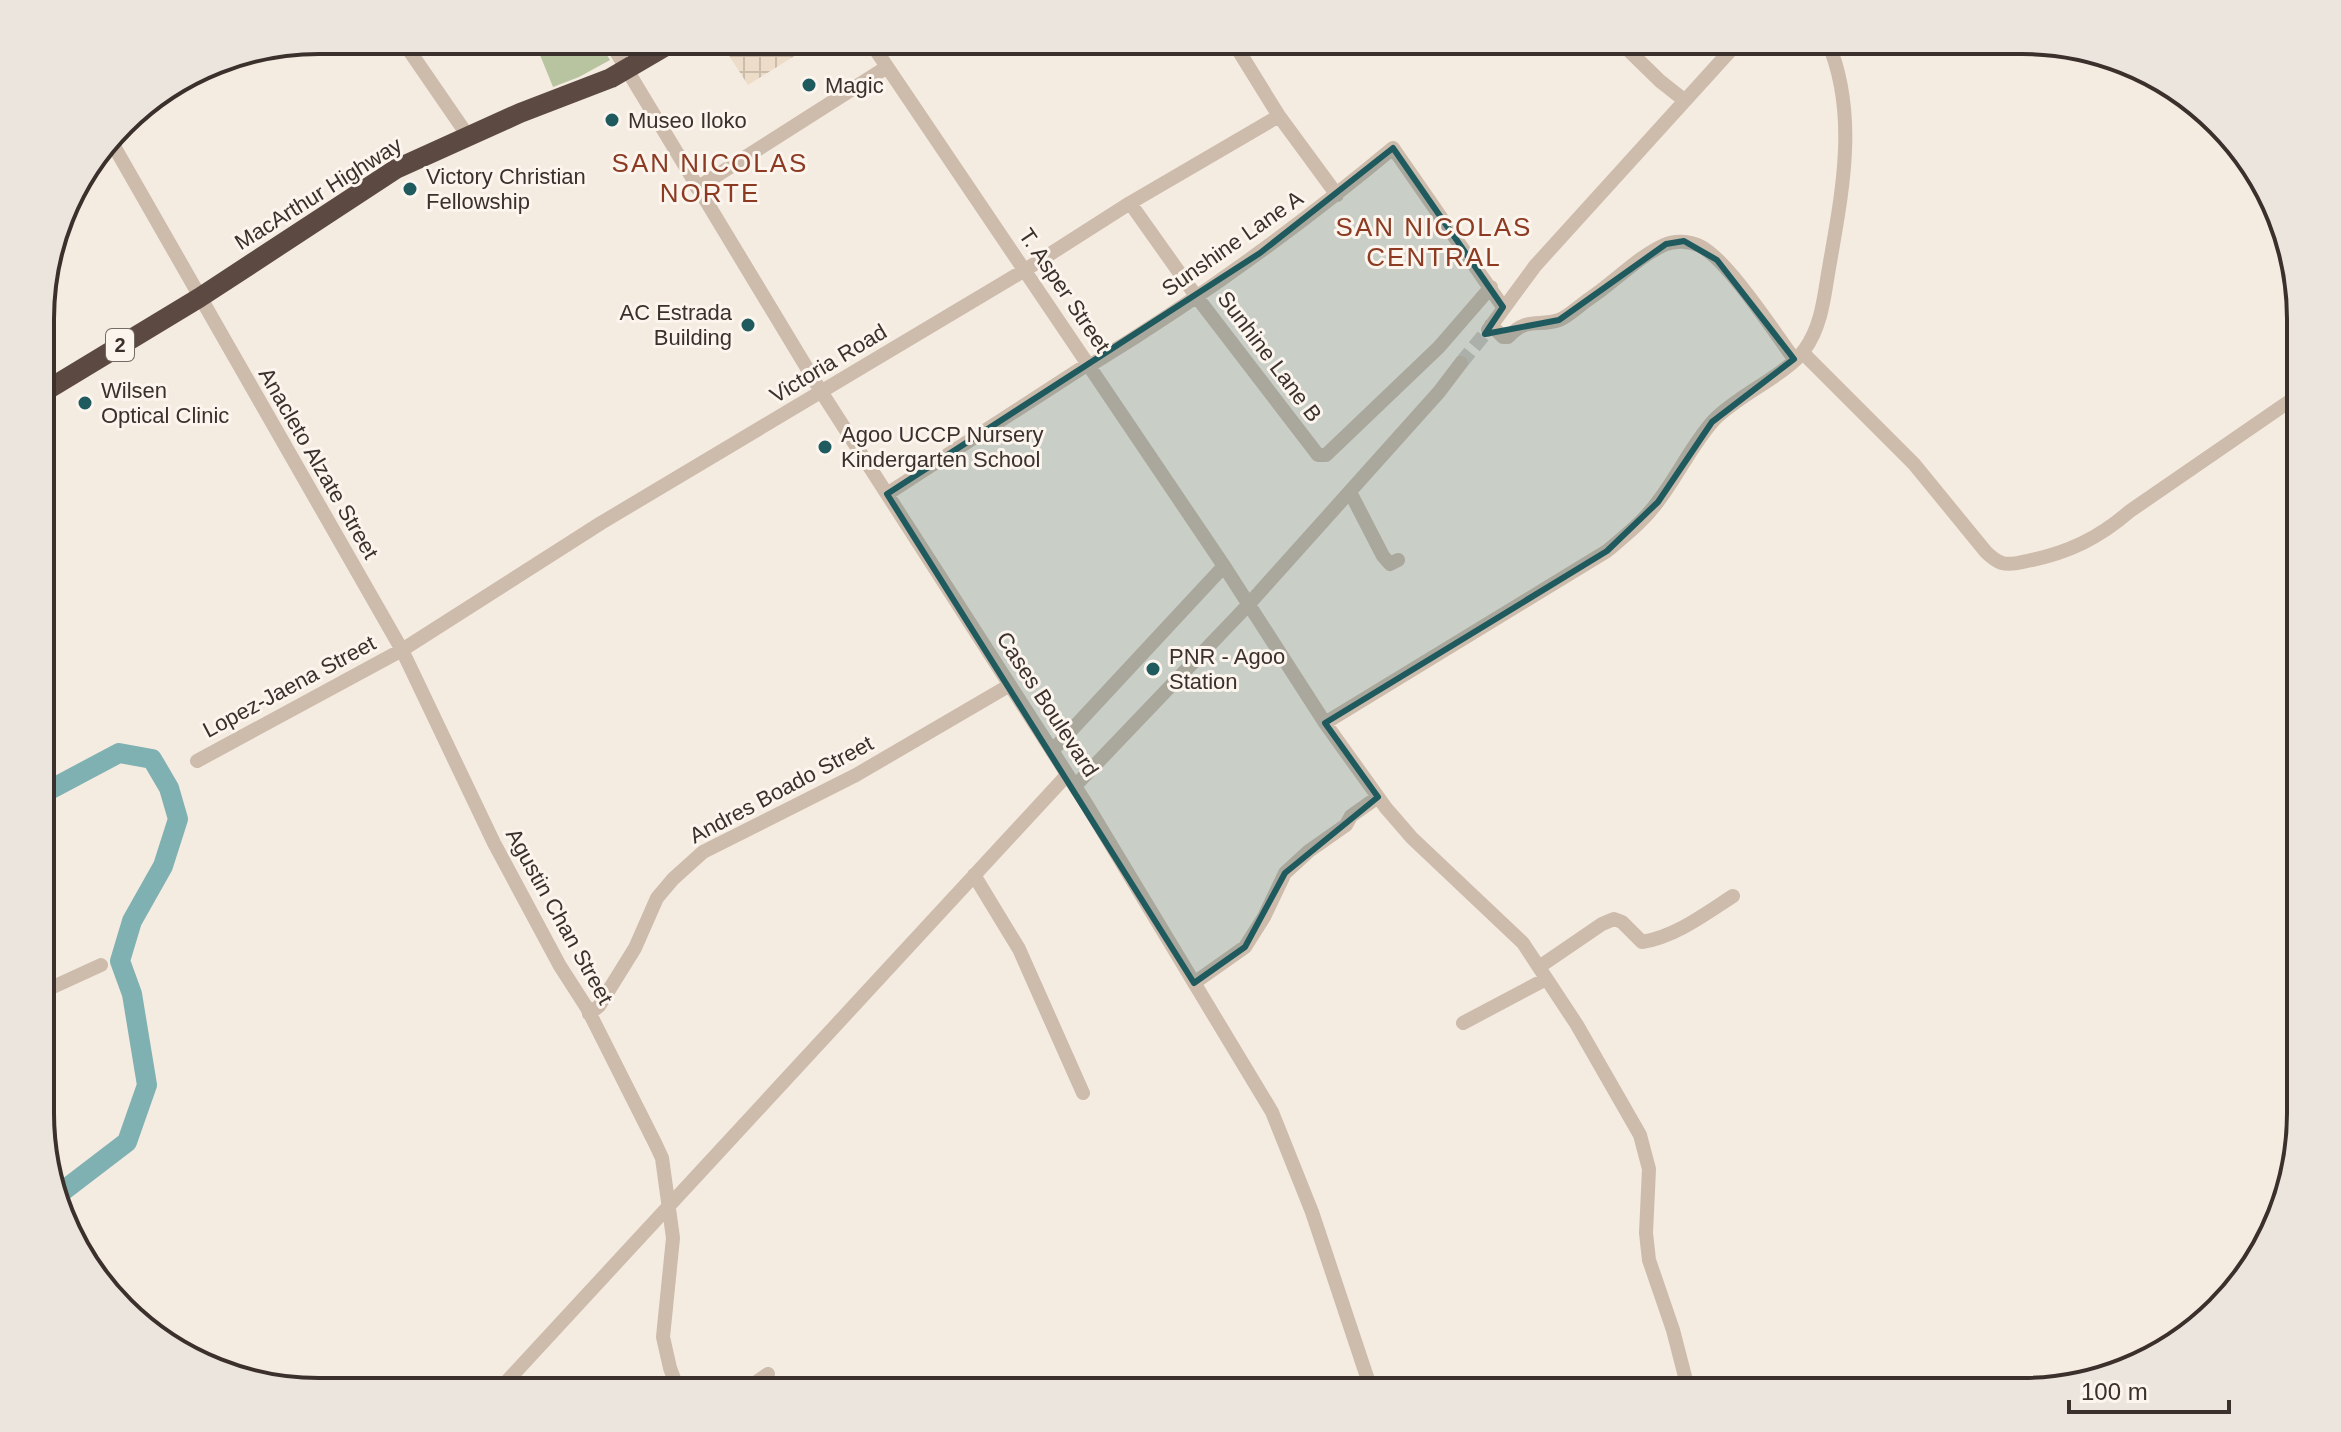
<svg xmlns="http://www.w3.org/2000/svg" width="2341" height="1432" viewBox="0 0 2341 1432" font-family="Arial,sans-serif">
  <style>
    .park { fill: #b8c4a0 }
    .plaza { fill: url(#plaza-grid) }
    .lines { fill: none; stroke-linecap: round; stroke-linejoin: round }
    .river { stroke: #7fb0b2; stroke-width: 20 }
    .minor-tunnel { stroke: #cfc6bd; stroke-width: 14; stroke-dasharray: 14 7; stroke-linecap: butt }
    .minor { stroke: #cdbbac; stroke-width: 14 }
    .highway { stroke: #5c4a42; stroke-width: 20 }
    .marked { fill: #1f5a5e; fill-opacity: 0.2; stroke: #1f5a5e; stroke-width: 6; stroke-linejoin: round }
    .poi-dot { fill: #1f5a5e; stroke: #fbf5ee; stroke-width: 3 }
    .labels { text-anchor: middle; stroke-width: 6; stroke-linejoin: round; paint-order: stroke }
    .shield { fill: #fbf5ee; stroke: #756b66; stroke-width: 2 }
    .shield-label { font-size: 20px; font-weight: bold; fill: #3b302b }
    .poi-label { font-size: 22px; fill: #3b302b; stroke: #fbf5ee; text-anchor: start }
    .street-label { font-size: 22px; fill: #3b302b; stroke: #fbf5ee }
    .quarter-label { font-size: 26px; letter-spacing: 2px; fill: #8c3b22; stroke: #fbf5ee }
    .rim { fill: none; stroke: #3b302b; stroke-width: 4 }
  </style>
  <defs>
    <pattern id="plaza-grid" width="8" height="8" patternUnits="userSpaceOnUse" patternTransform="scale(2)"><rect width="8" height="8" fill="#ecdcc8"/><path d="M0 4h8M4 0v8" fill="none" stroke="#cbbdac"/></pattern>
  </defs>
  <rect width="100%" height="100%" fill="#f4ebe1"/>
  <path class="park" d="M 550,40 L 598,40 L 610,60 L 579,77 L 553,87 L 538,50 Z"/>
  <path class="plaza" d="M 719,40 L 820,40 L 748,85 Z"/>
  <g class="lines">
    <path class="river" d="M 42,794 L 119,753 L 152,759 L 169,788 L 178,819 L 163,866 L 132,921 L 120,961 L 132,994 L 147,1085 L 127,1142 L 59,1194"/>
    <path class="minor-tunnel" d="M 1461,363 L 1488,330"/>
    <path class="minor" d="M 402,40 L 468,136
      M 609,40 L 822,393 L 1087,805 L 1272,1112 L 1312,1212 L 1372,1392
      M 869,40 L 1224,566 L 1325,723 L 1386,808 L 1412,838 L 1523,943 L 1577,1025 L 1640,1135 L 1649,1169 L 1646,1233 L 1649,1260 L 1673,1330 L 1689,1392
      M 1232,40 L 1279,116 L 1337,195
      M 1618,40 L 1660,81 L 1684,100
      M 111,141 L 402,650 L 494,843 L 560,966 L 587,1008 L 655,1143 L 662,1158 L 673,1238 L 663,1337 L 670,1368 L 679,1392
      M 697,188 L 887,67
      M 1130,203 L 1196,296 L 1318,455 L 1326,455 L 1439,347 L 1491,287
      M 1491,325 L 1503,337 L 1508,337 C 1528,316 1538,327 1559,320 C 1569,316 1580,305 1589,299 C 1615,282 1636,258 1664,245 C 1675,240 1689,241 1700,246 C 1727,259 1775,333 1794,359
      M 1488,330 L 1535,266 L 1740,40
      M 1803,353 L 1914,464 L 1986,552 C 1991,557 1996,561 2002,563 C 2010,565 2019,563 2027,561 C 2068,553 2099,538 2130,511 L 2300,394
      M 1089,366 C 1196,301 1297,228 1393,148 L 1503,307
      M 1350,492 L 1383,556 L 1390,564 L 1398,560
      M 887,494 L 1088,364
      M 1325,723 L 1607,551 C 1626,535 1645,520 1659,500 C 1678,475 1693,443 1714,420 C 1739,394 1787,375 1805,349 C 1822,325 1824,296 1829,268 C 1842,192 1859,114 1827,40
      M 1052,751 L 1224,566
      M 197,761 L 402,650 L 601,523 L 1025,270 L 1130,203 L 1279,116
      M 1075,786 L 1249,604 L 1439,392 L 1461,363
      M 974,875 L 1019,949 L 1083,1093
      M 1539,967 L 1602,924 L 1614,919 L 1622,922 L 1642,942 C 1675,937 1705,914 1733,896
      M 1194,983 L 1245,947 L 1264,917 L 1285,873 L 1309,851 L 1346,825 L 1351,816 L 1378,797
      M 42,992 L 101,965
      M 589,1014 L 599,1006 L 635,948 L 657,898 L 673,879 L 703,852 L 856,775 L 1010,685
      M 1463,1023 L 1546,979
      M 497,1392 L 1067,775
      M 742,1392 L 768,1374"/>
    <path class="highway" d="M 42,393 L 199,298 L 396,169 L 520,113 L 611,78 L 676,40"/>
  </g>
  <path class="marked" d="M 1393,148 L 1503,307 L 1485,334 L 1559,320 L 1666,244 L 1684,241 L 1717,260 L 1794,359 L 1712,422 L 1658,502 L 1607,551 L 1325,723 L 1378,797 L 1285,873 L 1245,947 L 1194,983 L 887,494 L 1260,253 Z"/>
  <g class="poi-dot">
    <circle cx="809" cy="85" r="8"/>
    <circle cx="612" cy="120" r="8"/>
    <circle cx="410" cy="189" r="8"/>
    <circle cx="748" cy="325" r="8"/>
    <circle cx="85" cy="403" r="8"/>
    <circle cx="825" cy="447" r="8"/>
    <circle cx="1153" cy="669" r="8"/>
  </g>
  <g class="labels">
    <rect class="shield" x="106" y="329" width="28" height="32" rx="6"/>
    <g class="shield-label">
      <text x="120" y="352">2</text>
    </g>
    <g class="poi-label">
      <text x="825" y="93">Magic</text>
      <text x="628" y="128">Museo Iloko</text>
      <text x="426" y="184">Victory Christian<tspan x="426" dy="25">Fellowship</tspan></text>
      <text x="732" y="320" text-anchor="end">AC Estrada<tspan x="732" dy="25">Building</tspan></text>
      <text x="101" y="398">Wilsen<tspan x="101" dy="25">Optical Clinic</tspan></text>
      <text x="841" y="442">Agoo UCCP Nursery<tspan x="841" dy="25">Kindergarten School</tspan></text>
      <text x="1169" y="664">PNR - Agoo<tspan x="1169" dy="25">Station</tspan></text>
    </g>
    <g class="street-label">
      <text transform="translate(318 193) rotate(-32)" y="8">MacArthur Highway</text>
      <text transform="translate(1232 243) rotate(-35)" y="8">Sunshine Lane A</text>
      <text transform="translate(1065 290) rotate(56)" y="8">T. Asper Street</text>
      <text transform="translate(1270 356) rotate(53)" y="8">Sunhine Lane B</text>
      <text transform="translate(828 363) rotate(-31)" y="8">Victoria Road</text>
      <text transform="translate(319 463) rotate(60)" y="8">Anacleto Alzate Street</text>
      <text transform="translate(289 686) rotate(-28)" y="8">Lopez-Jaena Street</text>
      <text transform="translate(1048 704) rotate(57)" y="8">Cases Boulevard</text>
      <text transform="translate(781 789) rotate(-28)" y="8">Andres Boado Street</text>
      <text transform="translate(560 916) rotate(61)" y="8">Agustin Chan Street</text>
    </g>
    <g class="quarter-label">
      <text x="710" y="172">SAN NICOLAS<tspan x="710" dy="30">NORTE</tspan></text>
      <text x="1434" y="236">SAN NICOLAS<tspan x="1434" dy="30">CENTRAL</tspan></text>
    </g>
  </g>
  <path d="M0 0H2341V1432H0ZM319 54H2022A265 265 0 0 1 2287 319V1113A265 265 0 0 1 2022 1378H319A265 265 0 0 1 54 1113V319A265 265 0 0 1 319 54Z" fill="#ece5de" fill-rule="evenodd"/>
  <path class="rim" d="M319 54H2022A265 265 0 0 1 2287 319V1113A265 265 0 0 1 2022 1378H319A265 265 0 0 1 54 1113V319A265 265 0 0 1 319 54Z"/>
  <path d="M2069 1400v12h160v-12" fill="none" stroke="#3b302b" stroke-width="4"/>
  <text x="2081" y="1400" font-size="24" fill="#3b302b" stroke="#fbf5ee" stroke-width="6" paint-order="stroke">100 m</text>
</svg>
